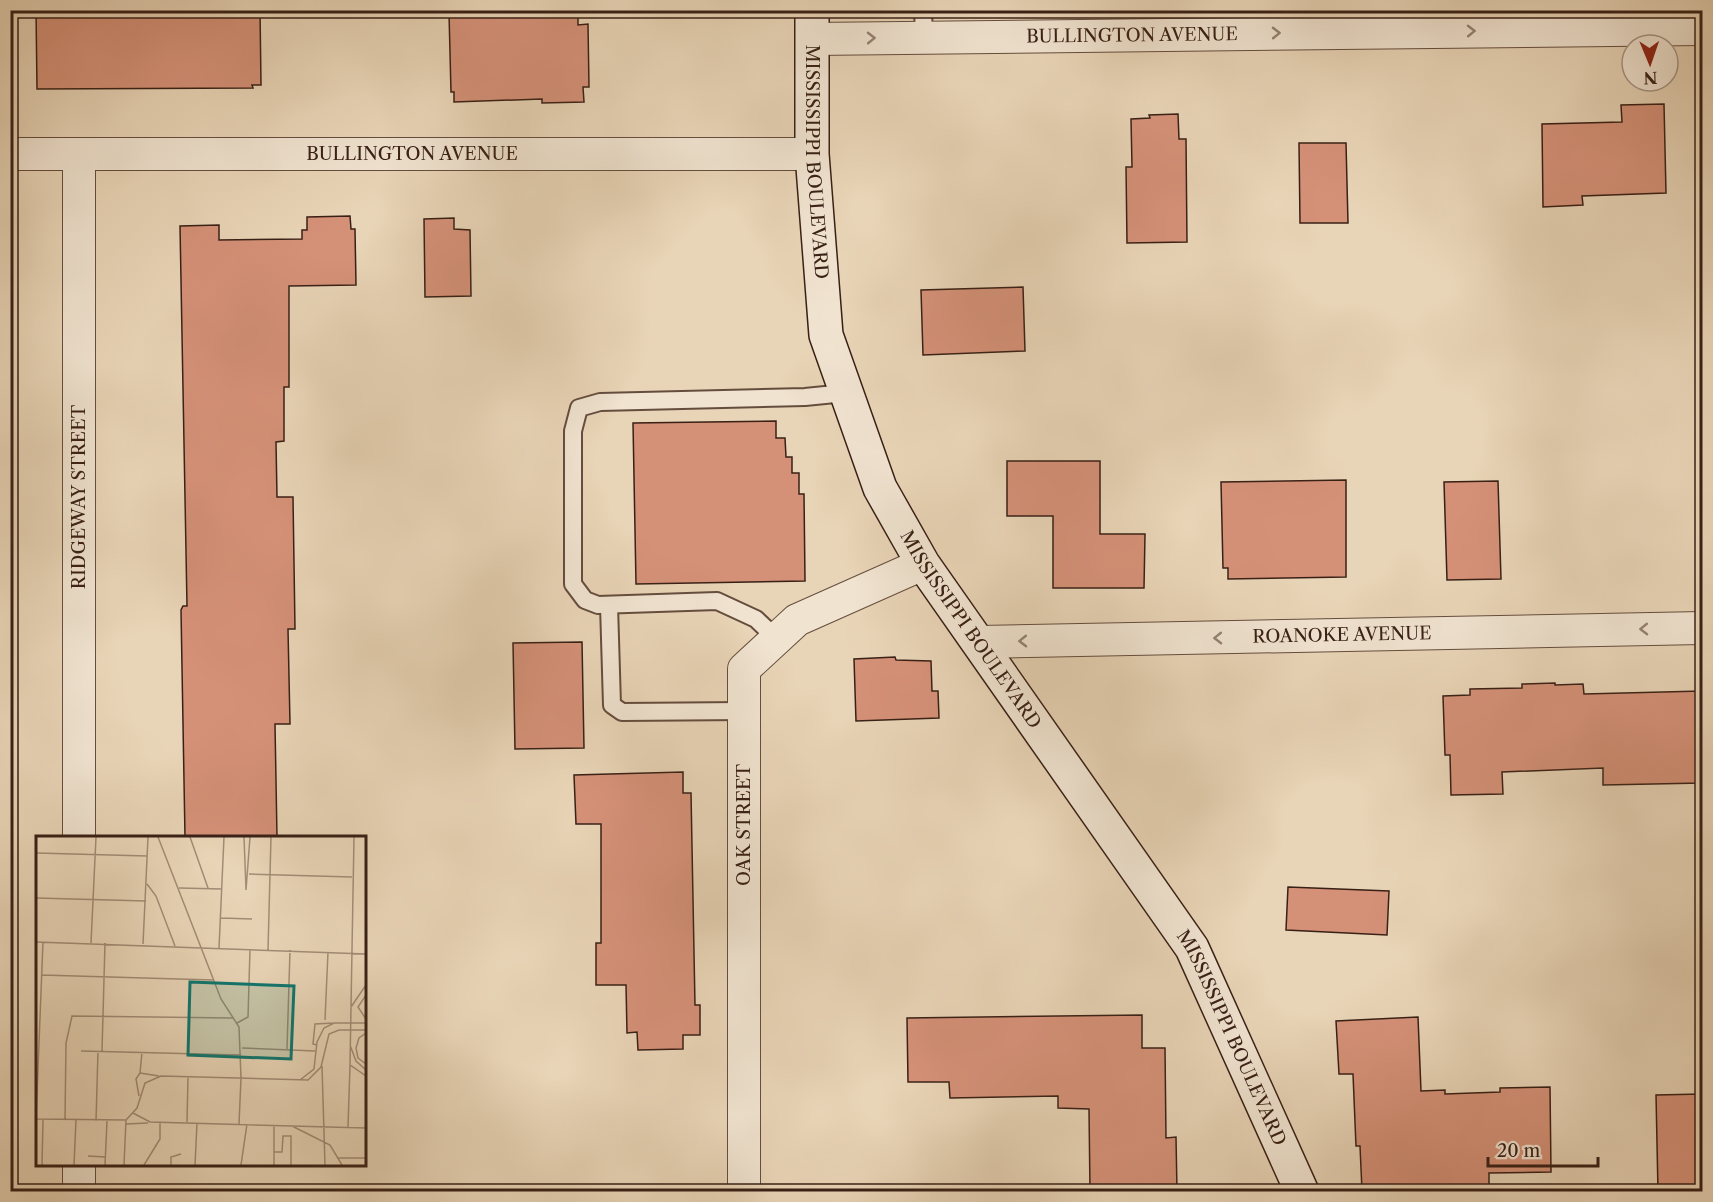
<svg xmlns="http://www.w3.org/2000/svg" width="1713" height="1202" viewBox="0 0 1713 1202" font-family="'Libre Caslon Text',serif">
	<style>
		.building { fill: #d59178; stroke: #392016; stroke-width: 1.5 }
		.lines { fill: none; stroke-linecap: round; stroke-linejoin: round }
		.service-casing { stroke: #654d3e; stroke-width: 20 }
		.minor-casing { stroke: #654d3e; stroke-width: 34 }
		.secondary-casing { stroke: #392016; stroke-width: 36 }
		.service { stroke: #f0e3d0; stroke-width: 16 }
		.minor { stroke: #f0e3d0; stroke-width: 32 }
		.secondary { stroke: #f0e3d0; stroke-width: 33 }
		.oneway { stroke: #948273 }
		.labels { text-anchor: middle; stroke-width: 4.5; stroke-linejoin: round; paint-order: stroke }
		.street-label { font-size: 18px; fill: #392016; stroke: #f0e3d0 }
		.inset-road { fill: none; stroke: #a28c76; stroke-width: 1.5 }
		.view { fill: #0f766e; fill-opacity: 0.15; stroke: #0f766e; stroke-width: 3 }
		.inset-edge { fill: none; stroke: #392016; stroke-width: 3 }
	</style>
	<rect width="100%" height="100%" fill="#e8d4b6"/>
	<filter id="stains"><feTurbulence type="fractalNoise" baseFrequency=".00333" numOctaves="4"/><feColorMatrix values="0 0 0 0 .2 0 0 0 0 .09 0 0 0 0 .02 0 0 0 .5 -.17"/></filter>
	<radialGradient id="worn" r=".72"><stop offset=".6" stop-color="#630" stop-opacity="0"/><stop offset="1" stop-color="#630" stop-opacity=".3"/></radialGradient>
	<g class="building">
		<path d="M 36,10 L 260,10 L 261,85 L 252,85 L 253,88 L 37,89 Z"/>
		<path d="M 578,10 L 578,25 L 588,24 L 589,87 L 583,87 L 584,102 L 542,103 L 542,99 L 454,102 L 454,92 L 451,92 L 449,13 Z"/>
		<path d="M 1664,104 L 1666,193 L 1582,196 L 1583,205 L 1543,207 L 1542,124 L 1622,122 L 1621,105 Z"/>
		<path d="M 1178,114 L 1179,139 L 1186,139 L 1187,242 L 1127,243 L 1126,167 L 1132,167 L 1131,119 L 1150,118 L 1149,115 Z"/>
		<path d="M 1299,143 L 1346,143 L 1348,223 L 1300,223 Z"/>
		<path d="M 350,216 L 351,229 L 355,229 L 356,285 L 289,286 L 289,387 L 284,387 L 284,441 L 276,442 L 277,497 L 293,497 L 295,629 L 288,629 L 290,724 L 275,724 L 277,837 L 185,837 L 181,610 L 183,606 L 187,606 L 180,226 L 219,225 L 219,240 L 302,239 L 302,230 L 307,230 L 307,217 Z"/>
		<path d="M 454,218 L 454,229 L 470,230 L 471,296 L 425,297 L 424,219 Z"/>
		<path d="M 1023,287 L 1025,351 L 923,355 L 921,290 Z"/>
		<path d="M 776,421 L 776,438 L 785,438 L 786,457 L 792,457 L 792,473 L 799,473 L 799,494 L 804,494 L 805,581 L 636,584 L 633,423 Z"/>
		<path d="M 1007,461 L 1100,461 L 1100,534 L 1145,534 L 1144,588 L 1053,588 L 1053,516 L 1007,516 Z"/>
		<path d="M 1346,480 L 1346,577 L 1228,579 L 1228,568 L 1223,568 L 1221,482 Z"/>
		<path d="M 1498,481 L 1501,579 L 1447,580 L 1444,482 Z"/>
		<path d="M 582,642 L 584,748 L 515,749 L 513,643 Z"/>
		<path d="M 895,657 L 896,660 L 931,661 L 932,691 L 938,691 L 939,718 L 856,721 L 854,659 Z"/>
		<path d="M 1555,683 L 1555,685 L 1583,684 L 1584,694 L 1702,691 L 1702,783 L 1603,785 L 1603,768 L 1502,772 L 1503,794 L 1451,795 L 1450,755 L 1445,755 L 1443,696 L 1470,695 L 1470,689 L 1522,688 L 1522,684 Z"/>
		<path d="M 683,772 L 683,793 L 691,793 L 695,1005 L 700,1005 L 700,1035 L 683,1035 L 683,1049 L 638,1050 L 637,1032 L 627,1033 L 626,985 L 596,985 L 596,943 L 601,943 L 601,824 L 576,824 L 574,775 Z"/>
		<path d="M 1288,887 L 1389,891 L 1387,935 L 1286,930 Z"/>
		<path d="M 1142,1015 L 1142,1048 L 1165,1048 L 1166,1138 L 1176,1137 L 1177,1191 L 1090,1191 L 1089,1109 L 1058,1108 L 1058,1096 L 950,1098 L 949,1082 L 908,1082 L 907,1018 Z"/>
		<path d="M 1418,1017 L 1421,1091 L 1445,1090 L 1445,1094 L 1500,1092 L 1500,1088 L 1550,1087 L 1551,1172 L 1489,1173 L 1489,1191 L 1362,1191 L 1360,1146 L 1356,1146 L 1353,1074 L 1339,1074 L 1336,1021 Z"/>
		<path d="M 1702,1094 L 1702,1191 L 1658,1191 L 1656,1095 Z"/>
	</g>
	<g class="lines">
		<g class="service-casing">
			<g id="service">
				<path d="M 923,10 L 924,37"/>
				<path d="M 1319,10 L 1320,33"/>
				<path d="M 609,605 L 612,705 L 622,712 L 744,711"/>
				<path d="M 776,638 L 756,619 L 717,601 L 598,605 L 585,600 L 573,584 L 573,431 L 579,408 L 600,402 L 805,397 L 845,393"/>
			</g>
		</g>
		<g class="minor-casing">
			<g id="minor">
				<path id="s1" d="M 812,39 L 1702,29"/>
				<path id="s2" d="M 10,154 L 812,154"/>
				<path id="s3" d="M 980,642 L 1702,628"/>
				<path d="M 79,838 L 79,156"/>
				<path d="M 79,1192 L 79,1164"/>
				<path d="M 744,1192 L 744,669 L 797,620 L 923,564"/>
			</g>
		</g>
		<g class="secondary-casing">
			<g id="secondary">
				<path id="s4" d="M 812,10 L 812,154 L 826,335 L 880,488 L 923,564 L 1192,948 L 1302,1192"/>
			</g>
		</g>
		<use href="#service" class="service"/>
		<use href="#minor" class="minor"/>
		<use href="#secondary" class="secondary"/>
	</g>
	<defs><path id="oneway-chevron" d="M-2-3.5L2.5 0L-2 3.5" fill="none" stroke-width="1.6" stroke-linecap="round" stroke-linejoin="round" transform="scale(1.5)"/></defs>
	<g class="oneway">
		<use href="#oneway-chevron" transform="translate(1471 31) rotate(-1)"/>
		<use href="#oneway-chevron" transform="translate(1276 33) rotate(-1)"/>
		<use href="#oneway-chevron" transform="translate(871 38) rotate(-1)"/>
		<use href="#oneway-chevron" transform="translate(1644 629) rotate(179)"/>
		<use href="#oneway-chevron" transform="translate(1218 638) rotate(179)"/>
		<use href="#oneway-chevron" transform="translate(1023 641) rotate(179)"/>
	</g>
	<g class="labels">
		<g class="street-label">
			<text dy="6" stroke="none"><textPath href="#s1" startOffset="320">BULLINGTON AVENUE</textPath></text>
			<text dy="6" stroke="none"><textPath href="#s2" startOffset="402">BULLINGTON AVENUE</textPath></text>
			<text dy="6" stroke="none"><textPath href="#s4" startOffset="152">MISSISSIPPI BOULEVARD</textPath></text>
			<text transform="translate(79 497) rotate(-90)" y="6">RIDGEWAY STREET</text>
			<text dy="6" stroke="none"><textPath href="#s4" startOffset="656">MISSISSIPPI BOULEVARD</textPath></text>
			<text dy="6" stroke="none"><textPath href="#s3" startOffset="362">ROANOKE AVENUE</textPath></text>
			<text transform="translate(744 825) rotate(-90)" y="6">OAK STREET</text>
			<text dy="6" stroke="none"><textPath href="#s4" startOffset="1142">MISSISSIPPI BOULEVARD</textPath></text>
		</g>
	</g>
	<g transform="translate(36 836)">
		<rect width="330" height="330" fill="#e8d4b6"/>
		<path class="inset-road" d="M 122,1 L 185,163 L 203,191 L 205,242M 154,1 L 172,52M 208,1 L 210,54 L 214,1M 0,17 L 111,20M 213,38 L 316,41M 111,48 L 120,60 L 139,110M 143,52 L 186,53M 0,62 L 110,65M 185,82 L 216,83M 0,106 L 330,118M 55,107 L 60,1M 107,108 L 112,1M 183,112 L 188,1M 232,114 L 235,1M 5,139 L 177,144M 330,159 L 322,171 L 330,183M 315,170 L 318,1M 315,171 L 330,149M 289,184 L 292,116M 201,187 L 212,181 L 214,113M 330,197 L 323,202 L 320,212 L 322,222 L 330,228M 281,209 L 277,208 L 279,188 L 298,187M 314,209 L 320,225 L 330,234M 206,212 L 279,215M 251,213 L 254,114M 45,215 L 205,219M 66,215 L 69,107M 314,229 L 315,171M 286,230 L 289,329M 104,237 L 123,240M 264,244 L 278,233 L 281,206 L 288,192 L 298,187 L 330,187M 103,260 L 100,243 L 104,237 L 106,216M 97,277 L 114,286 L 330,292M 0,283 L 7,106M 0,283 L 90,284 L 101,272 L 109,247 L 125,240 L 272,244 L 285,231 L 293,198 L 303,194 L 330,194M 29,284 L 30,207 L 36,180 L 197,182M 60,285 L 62,215M 151,286 L 152,240M 90,288 L 112,287M 203,288 L 205,242M 238,290 L 238,329M 256,290 L 294,309 L 306,329M 312,291 L 314,229 L 330,240M 238,316 L 246,316 L 247,300 L 255,300 L 255,329M 52,320 L 70,321M 302,322 L 330,322M 6,329 L 7,283M 38,329 L 40,284M 69,329 L 71,285M 88,329 L 90,284M 108,329 L 124,303 L 124,286M 135,329 L 135,321 L 145,318M 159,329 L 161,287M 205,329 L 211,288"/>
		<path class="view" d="M 154,146 L 258,150 L 255,223 L 152,219 Z"/>
		<rect width="330" height="330" class="inset-edge"/>
	</g>
	<rect width="1713" height="1202" fill="none" stroke="#e8d4b6" stroke-width="36"/>
	<rect x="12" y="12" width="1689" height="1178" fill="none" stroke="#392016" stroke-width="3"/>
	<rect x="18" y="18" width="1677" height="1166" fill="none" stroke="#392016" stroke-width="1.5"/>
	<g transform="translate(1650 63) rotate(178)"><circle r="28" fill="#f0e3d0" stroke="#a79586" stroke-width="1.5"/>
	<path d="M0-4.5L10 22L0 15L-10 22Z" fill="#8f2418"/>
	<text y="-9" font-size="16" font-weight="bold" text-anchor="middle" fill="#392016">N</text>
	</g>
	<path d="M1488 1157v9h110v-9" fill="none" stroke="#392016" stroke-width="3"/>
	<text x="1497" y="1157" font-size="18" fill="#392016" stroke="#f0e3d0" stroke-width="4.5" paint-order="stroke">20 m</text>
	<rect width="100%" height="100%" filter="url(#stains)"/>
	<rect width="100%" height="100%" fill="url(#worn)"/>
</svg>
